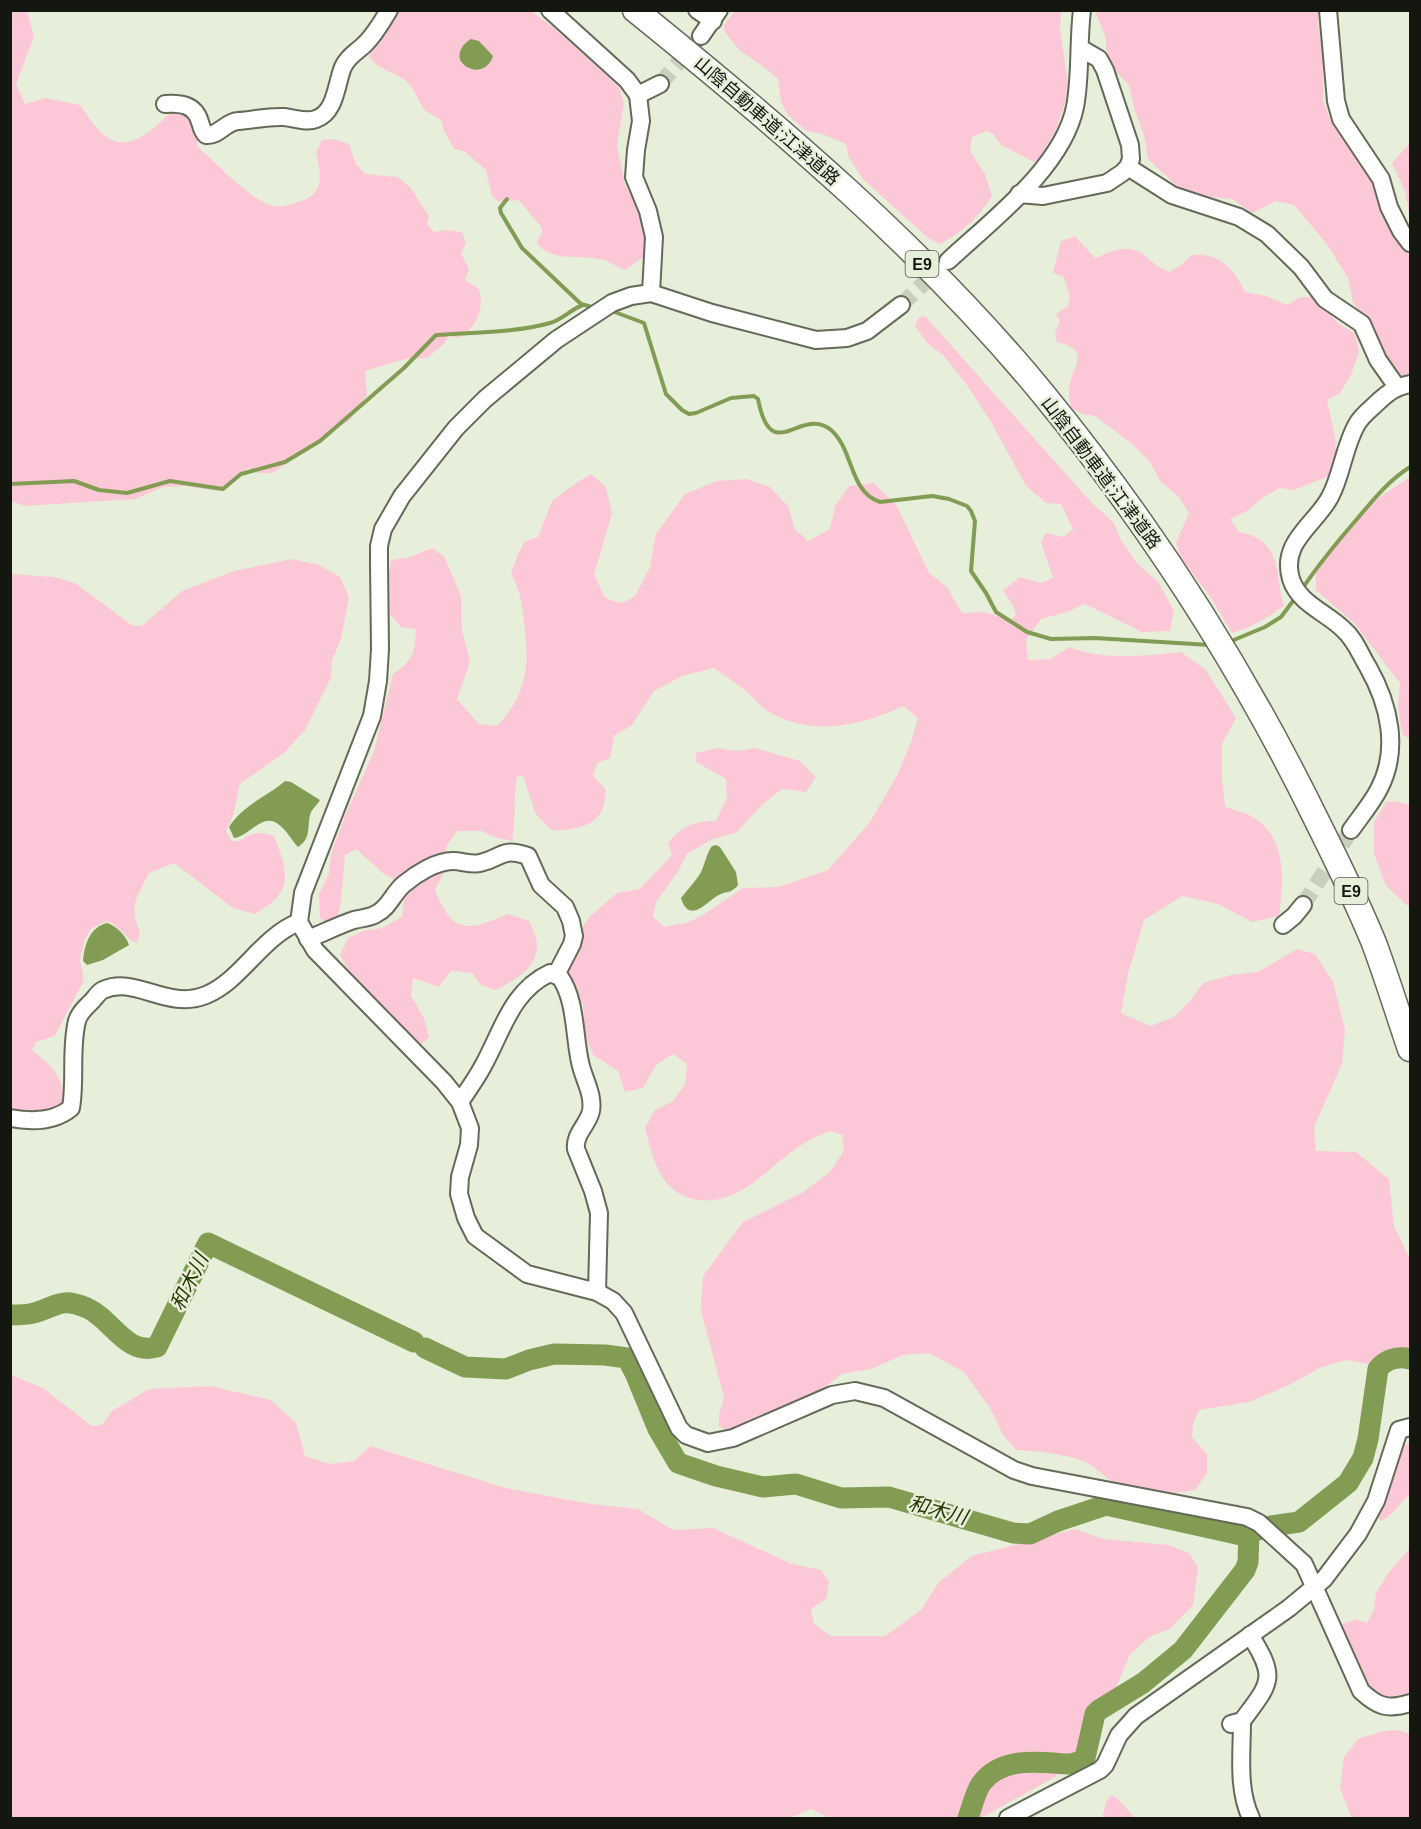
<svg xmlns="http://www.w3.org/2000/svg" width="1421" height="1829" viewBox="0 0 1421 1829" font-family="Arial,'Noto Sans JP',sans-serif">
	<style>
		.green { fill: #fcc8d7 }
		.water { fill: #829c54 }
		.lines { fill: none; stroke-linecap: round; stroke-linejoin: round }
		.stream { stroke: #829c54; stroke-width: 4 }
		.river { stroke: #829c54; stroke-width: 21 }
		.minor-tunnel { stroke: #c7cfbd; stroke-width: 16; stroke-dasharray: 16 8; stroke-linecap: butt }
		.minor-casing { stroke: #636a58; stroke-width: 20 }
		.highway-casing { stroke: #636a58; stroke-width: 27 }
		.minor { stroke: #fff; stroke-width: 16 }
		.highway { stroke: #fff; stroke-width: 24 }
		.labels { text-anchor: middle; stroke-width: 5; stroke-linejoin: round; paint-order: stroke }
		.shield { fill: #e7efdb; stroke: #53584d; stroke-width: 1.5 }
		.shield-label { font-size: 16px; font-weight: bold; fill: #141710 }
		.street-label { font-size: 18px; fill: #141710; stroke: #e7efdb }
		.water-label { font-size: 20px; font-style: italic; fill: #273700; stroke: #e7efdb }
	</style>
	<rect width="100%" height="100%" fill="#e7efdb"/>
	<g class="green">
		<path d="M 10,11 L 27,11 L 34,37 L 16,84 L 25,104 L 46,98 L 80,105 C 88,115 96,131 108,138 C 132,153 157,126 172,110 L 192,114 L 198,135 L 197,146 C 214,161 253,202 273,206 C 283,208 295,203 304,200 C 326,192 320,170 316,153 L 322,140 L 334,139 L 349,144 L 356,164 L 365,174 L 398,177 L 410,187 L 429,216 L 427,224 L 434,232 L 447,230 L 462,232 L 466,243 L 461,253 L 469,269 L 465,280 L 479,289 C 485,308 476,329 459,338 L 449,335 L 445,343 L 427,358 L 406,359 L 365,371 L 367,395 L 351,419 L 273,473 L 259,473 L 248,468 L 218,491 L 186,486 L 163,487 L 136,499 L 24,506 L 11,501 Z"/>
		<path d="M 394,11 L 531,11 L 553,27 L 603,72 L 619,88 L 624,103 L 617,145 L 625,185 L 645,222 L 648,234 L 646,255 L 625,270 C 616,267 608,260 599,259 C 579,254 551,263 537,243 C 539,238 543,233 542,228 C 541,226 522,205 519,200 L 499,202 L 492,196 L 486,170 L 464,151 L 454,149 L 444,131 L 441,120 L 424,110 L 413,89 L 404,79 L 378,66 L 369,57 L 373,44 Z"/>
		<path d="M 735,11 L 1061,11 L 1060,30 L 1069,90 L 1056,130 L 1040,158 L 1034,162 L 1001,145 L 993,134 L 987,131 L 972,137 L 970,151 L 985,174 L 992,196 C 977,219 964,231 940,244 L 928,238 L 863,179 L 849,158 L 846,144 L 822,134 L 806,131 L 788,115 L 781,102 L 778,79 L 764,67 L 739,50 L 724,31 L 724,25 Z"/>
		<path d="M 1095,11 L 1319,11 L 1318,25 L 1323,55 L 1323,100 L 1332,124 L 1375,182 L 1378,204 L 1403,247 L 1410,253 L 1410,375 L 1398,375 L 1391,367 L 1373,324 L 1362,315 L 1353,302 L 1348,278 L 1326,243 L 1294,205 L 1276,201 L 1252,213 L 1232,199 L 1203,196 L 1181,190 L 1148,159 L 1144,135 L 1135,111 L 1129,85 L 1114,70 L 1106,49 L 1106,38 Z"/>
		<path d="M 1410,143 L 1410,220 L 1405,191 L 1392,163 Z"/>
		<path d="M 1075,236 L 1095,258 C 1104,255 1114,249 1123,249 C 1145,247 1151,267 1170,272 L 1181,265 L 1192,255 C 1219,252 1235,269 1245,292 L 1266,296 L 1287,305 L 1301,297 L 1313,297 L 1339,324 L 1355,333 L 1359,352 L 1351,375 L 1340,393 L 1327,400 L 1335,437 L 1337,458 L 1327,477 L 1294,490 L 1280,488 L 1264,497 L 1247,511 L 1230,519 L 1239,532 C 1283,540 1274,571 1284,606 C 1267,618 1252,627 1232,633 L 1211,598 L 1181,558 L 1176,543 L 1189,513 L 1178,496 L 1161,482 L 1149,461 L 1131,443 L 1095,416 L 1082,414 L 1071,408 C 1070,402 1068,394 1069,388 C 1072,365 1093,351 1057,342 L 1055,333 L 1060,321 L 1056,314 L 1068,306 L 1070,296 L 1063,276 L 1053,273 L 1061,241 Z"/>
		<path d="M 925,316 L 1091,502 L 1114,523 L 1121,540 L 1137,563 L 1159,583 L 1174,611 L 1170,631 L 1142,632 L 1085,604 L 1067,612 L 1041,619 L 1026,640 L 1028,660 L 1051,659 L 1069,647 C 1108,661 1141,656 1181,652 L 1206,670 L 1236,718 L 1222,744 L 1222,777 L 1225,807 C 1235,810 1248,813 1256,819 C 1288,841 1283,882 1279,916 L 1252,922 L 1218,904 L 1182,896 L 1144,920 L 1128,974 L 1121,1013 L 1150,1026 L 1174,1017 L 1191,1000 L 1203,983 L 1231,975 L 1258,972 L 1297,949 L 1315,954 L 1333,982 L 1345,1029 L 1342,1064 L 1314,1127 L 1316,1151 L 1356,1152 L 1389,1179 L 1394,1226 L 1408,1255 L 1410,1257 L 1410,1352 L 1401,1350 L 1368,1364 L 1347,1360 L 1322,1367 L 1289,1385 L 1249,1402 L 1199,1410 L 1193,1424 L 1192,1437 L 1207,1454 L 1207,1473 L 1195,1490 C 1173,1494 1133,1497 1114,1483 C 1103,1476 1093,1464 1080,1460 C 1059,1453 1037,1451 1016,1450 L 1003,1435 L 990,1408 L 964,1372 L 929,1353 L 903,1355 L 871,1369 L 842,1374 L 817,1393 L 765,1414 L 731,1432 L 719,1426 L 719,1415 L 724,1397 L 701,1311 L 703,1276 L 743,1222 L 803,1192 L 830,1172 L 844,1151 L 842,1135 C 839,1134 833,1131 829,1132 C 825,1132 820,1136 816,1137 C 774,1155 746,1210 693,1199 C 659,1191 652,1156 645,1127 L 655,1110 L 673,1101 L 685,1084 L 687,1064 L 673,1054 L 656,1065 L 643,1088 L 625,1092 L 618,1071 L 593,1055 L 585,1035 L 583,1004 L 576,997 L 568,966 L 577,936 L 590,916 L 617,893 L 640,889 L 672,855 L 668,844 C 680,826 695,821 716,821 L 727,798 L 726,779 L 696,762 L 696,753 L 718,748 L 737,751 L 755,748 L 800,761 L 816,777 L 806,792 L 782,789 L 763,804 L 736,833 L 713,839 L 687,854 L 677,873 L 656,902 L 653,917 L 665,927 L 689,922 L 703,915 L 743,888 L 778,887 L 828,870 L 870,822 L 898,774 L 911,742 L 918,718 L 903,706 C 862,726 811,737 769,712 C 761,708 755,699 748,693 C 738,684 725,676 714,668 L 682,676 L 654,691 L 632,725 L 614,736 L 610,758 L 597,763 L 593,776 L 606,789 C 605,795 605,802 603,808 C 596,828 568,831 551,830 L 535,813 L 523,775 L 517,777 C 513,799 516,820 512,841 L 497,838 L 481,831 L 457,831 L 446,847 L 444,872 L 435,890 C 453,935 468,931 508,914 L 529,921 C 532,927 537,937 537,943 C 538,969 515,980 495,990 L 481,985 L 472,973 L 451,971 L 439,987 L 413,978 L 411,996 L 424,1018 L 429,1037 L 420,1046 L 350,973 L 340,955 L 348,938 L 363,931 L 382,928 L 402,917 L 405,892 L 396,880 L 385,875 L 356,849 L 345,855 L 341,900 L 337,921 L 327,925 L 320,917 L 319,895 L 329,873 L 331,854 L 345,816 L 374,751 L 393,674 C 413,661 415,652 416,629 L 401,627 L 390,614 L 388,582 L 391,560 L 411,557 L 432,548 L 444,556 L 461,596 L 462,630 L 470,662 L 457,699 L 479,724 L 497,726 C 527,694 530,665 524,623 C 522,603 521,592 511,574 L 518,554 L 525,541 L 538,537 L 552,501 L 573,485 L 591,474 L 606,487 L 612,514 L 594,574 L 605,598 L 622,603 L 635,596 L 650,567 L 656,534 L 685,494 L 717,481 L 747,479 L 770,487 L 788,506 L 795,529 L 808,541 L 830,529 L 835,506 L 849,486 L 874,483 L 897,506 L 929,573 L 947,587 L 962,613 L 984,612 L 1011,620 L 1016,615 L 1013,606 L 1003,590 L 1020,577 L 1041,583 L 1053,578 L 1041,542 L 1046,533 L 1063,537 L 1073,529 L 1061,504 L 1046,503 L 1026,486 L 991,422 L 967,385 L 944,356 L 927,343 L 915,326 L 919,317 Z"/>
		<path d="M 1410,477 L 1410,739 L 1402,734 L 1398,707 L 1400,683 L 1354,623 L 1316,590 L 1316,572 L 1322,560 L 1377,499 Z"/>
		<path d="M 292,559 L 319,565 L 340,577 L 349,597 L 341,639 L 332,660 L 331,677 L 305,730 L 284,753 L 240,784 L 233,816 L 226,831 L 232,841 L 240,841 C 251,832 261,831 274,836 C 289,874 294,892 255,914 L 233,908 L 174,863 L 149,873 C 137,897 128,906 140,932 L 137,943 C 125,939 120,925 107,921 L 92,928 L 85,939 L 80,960 L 84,980 L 55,1036 L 36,1042 L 32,1050 C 53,1067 61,1074 66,1102 L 50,1111 L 11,1109 L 10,574 L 54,577 L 75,583 L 133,626 L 143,625 L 182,591 L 234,571 Z"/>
		<path d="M 1396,801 L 1410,805 L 1410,908 L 1386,886 L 1374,854 L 1374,822 L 1386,802 Z"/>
		<path d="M 11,1375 L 43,1388 L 92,1426 L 102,1425 L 112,1411 L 149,1389 L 210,1386 L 271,1400 L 296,1423 L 305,1456 L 330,1464 L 354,1461 L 370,1446 L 506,1488 L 591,1504 L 638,1509 L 673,1530 L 713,1528 L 792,1564 L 821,1570 L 829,1581 L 826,1599 L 811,1609 L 814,1624 L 831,1636 L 885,1636 L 921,1610 L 939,1582 L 972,1556 L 1075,1529 L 1103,1539 L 1168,1545 L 1189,1553 L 1198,1568 L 1193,1605 L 1170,1629 L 1151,1636 L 1130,1654 L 1115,1691 L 1080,1752 L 1055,1777 L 981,1818 L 829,1818 L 811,1809 L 790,1818 L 11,1818 Z"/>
		<path d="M 1410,1442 L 1410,1495 C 1399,1503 1394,1515 1381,1521 L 1377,1516 C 1390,1496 1389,1452 1410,1442 Z"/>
		<path d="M 1410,1548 L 1410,1695 L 1392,1703 L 1376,1695 L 1363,1681 L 1341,1625 L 1356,1619 L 1367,1623 L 1374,1610 L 1376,1593 L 1387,1575 Z"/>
		<path d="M 1400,1730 L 1410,1734 L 1410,1818 L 1351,1818 L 1340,1787 L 1344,1757 L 1358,1739 L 1383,1731 Z"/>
		<path d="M 1112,1795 L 1117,1798 L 1135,1818 L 1102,1818 L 1107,1800 Z"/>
	</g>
	<g class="water">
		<path d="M 471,39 L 479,41 L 493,56 C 488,73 469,74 460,60 C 458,50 463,44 471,39 Z"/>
		<path d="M 285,781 L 291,782 L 320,800 C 318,804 313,808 311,812 C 306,825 313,837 298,847 C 291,840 287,830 278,824 C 262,812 249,837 234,838 L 229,827 C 244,804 265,798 285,781 Z"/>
		<path d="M 716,845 L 720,847 L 736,872 L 738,885 C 732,893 728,891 721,894 C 709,898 690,927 681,898 C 687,890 694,883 700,874 C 705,865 706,854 712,846 Z"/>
		<path d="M 107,923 C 117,926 126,936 129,945 L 103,960 L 87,965 L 83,961 C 84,945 90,927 107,923 Z"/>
	</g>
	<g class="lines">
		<g class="stream">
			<path d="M 507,199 L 500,208 L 501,213 L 522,248 L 581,304 L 592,307"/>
			<path d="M 612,311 L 644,323 L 666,394 L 682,410 L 689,414 L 696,413 L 731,398 L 754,396 L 758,399 C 771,468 801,405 831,430 C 854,450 849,492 880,502 L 932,496 L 949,499 L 967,506 L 971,511 L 975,521 L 971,571 L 986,593 L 996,612 L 1027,632 L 1051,639 L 1095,638 L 1210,645"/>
			<path d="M 10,484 L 74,481 L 99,490 L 127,493 L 170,481 L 223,489 L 241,474 L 285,462 L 320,441 L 404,368 L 436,335 C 473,332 515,333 550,323 C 562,320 571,309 583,305"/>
			<path d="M 1302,589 C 1319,564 1337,542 1357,519 C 1373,500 1389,480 1410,467"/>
			<path d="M 1229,642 L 1265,627 L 1281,617 L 1296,597"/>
		</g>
		<g class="river">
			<path d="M 10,1315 C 18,1315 27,1315 34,1313 C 58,1306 60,1297 87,1308 C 112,1319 126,1356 157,1347 L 208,1243 L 414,1342"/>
			<path d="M 425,1348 L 465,1367 L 506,1369 L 529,1360 L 554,1354 L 605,1355 L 627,1358 L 635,1373 L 658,1429 L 678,1463 L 716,1476 L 763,1487 L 796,1484 L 841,1498 L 889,1497 L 1013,1533 L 1030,1534 L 1058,1521 L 1106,1505 L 1241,1535 L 1271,1526 L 1299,1522 L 1348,1483 L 1363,1458 L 1368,1439 L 1378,1369 C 1386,1359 1398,1356 1410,1359"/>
			<path d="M 968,1818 C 972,1807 975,1793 981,1784 C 998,1760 1029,1761 1054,1763 C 1066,1764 1075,1766 1085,1758 L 1095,1714 L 1099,1710 L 1143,1683 L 1183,1650 L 1245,1570 L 1248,1562 L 1249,1533"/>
		</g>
		<g class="minor-tunnel">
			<path d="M 660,84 L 701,36"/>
			<path d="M 901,305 L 940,268"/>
			<path d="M 1303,905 L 1351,830"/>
		</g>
		<g class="minor-casing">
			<g id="minor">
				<path d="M 550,10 L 627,80 L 638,95"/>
				<path d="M 697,10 L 713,21"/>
				<path d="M 1328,10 L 1336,101 L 1341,119 L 1381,179 L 1389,207 L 1401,231 L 1410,243"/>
				<path d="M 701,36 L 719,10"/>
				<path d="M 165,104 C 180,103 195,104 200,122 C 202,128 202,131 206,135 C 219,136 225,122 238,121 C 253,120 269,116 284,117 C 295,118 306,123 316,119 C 336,112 336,84 343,67 C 348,56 357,52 365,44 C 375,34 382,22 389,10"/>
				<path d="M 1128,167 L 1172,195 L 1239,217 L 1267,234 L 1301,267 L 1325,299 L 1362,324 L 1378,360 L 1397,387"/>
				<path d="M 1019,194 L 1043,196 L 1107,183 L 1122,173 L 1128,167 L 1131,159 L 1130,145 L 1105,70 L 1099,59 L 1080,48"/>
				<path d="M 948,261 C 991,221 1063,167 1075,107 C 1081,76 1078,42 1082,10"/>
				<path d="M 651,293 L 654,237 L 648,211 L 634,177 L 636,150 L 641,121 L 638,95 L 660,84"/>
				<path d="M 901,305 L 867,331 L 847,338 L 816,340 L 712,313 L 651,293 L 631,296 L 612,303 L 556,340 L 485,399 L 456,428 L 402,496 L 383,529 L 379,546 L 379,563 L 380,649 L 378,681 L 372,716 L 303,893 L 299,922 L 315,950 L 444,1082 L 460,1102 L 470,1128 L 469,1145 L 460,1177 L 459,1194 L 466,1218 L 475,1236 L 527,1274 L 597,1292 L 613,1301 L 624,1313 L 679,1428 L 686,1435 L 708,1443 L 733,1438 L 832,1395 L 855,1391 L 884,1398 L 1014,1470 L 1032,1476 L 1247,1517 L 1259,1523 L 1304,1564 L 1361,1691 C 1378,1707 1388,1710 1410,1703"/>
				<path d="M 1351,830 C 1360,817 1372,803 1379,789 C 1400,749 1389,704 1368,667 C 1360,654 1355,639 1343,629 C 1326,612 1299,604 1291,579 C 1280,542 1315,525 1330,497 C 1342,475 1344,446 1357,424 C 1362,415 1372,408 1379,401 C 1390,391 1396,387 1410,384"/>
				<path d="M 1283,925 L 1294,916 L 1303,905"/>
				<path d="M 308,939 C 323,933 339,925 354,920 C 362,918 369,918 376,914 C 389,908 393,893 404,884 C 416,874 436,861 453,861 C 462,861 471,865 480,863 C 503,858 500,847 528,856 L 541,885 L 565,907 L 571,921 L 574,936 L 572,944 L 556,975"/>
				<path d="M 460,1102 C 468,1090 476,1079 483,1066 C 502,1032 511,991 550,973 L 560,977 C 576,1000 574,1035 580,1062 C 583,1078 594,1094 591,1111 C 588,1125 574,1134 576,1149 L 593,1191 L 599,1213 L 597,1292"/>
				<path d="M 10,1118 C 31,1122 54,1122 71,1108 C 76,1079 70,1049 77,1021 C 79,1013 85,1008 90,1003 C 95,999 98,992 103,990 C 135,975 167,1011 206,995 C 242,980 261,937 299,922"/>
				<path d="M 1242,1721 C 1242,1753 1237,1789 1251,1818"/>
				<path d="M 1231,1724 L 1242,1721 C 1270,1683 1278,1679 1250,1635"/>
				<path d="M 1008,1818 L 1100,1770 L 1105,1765 L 1119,1735 L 1136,1716 L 1289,1608 L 1324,1579 L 1358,1534 L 1376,1501 L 1399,1430 L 1410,1427"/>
			</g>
		</g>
		<g class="highway-casing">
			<path id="highway" d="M 635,10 C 781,128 925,250 1044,395 C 1151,526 1244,671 1318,823 C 1338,863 1357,902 1374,943 C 1387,978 1398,1014 1410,1049"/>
		</g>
		<use href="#minor" class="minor"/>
		<use href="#highway" class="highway"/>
	</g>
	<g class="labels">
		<g class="shield">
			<rect x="905.5" y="251" width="33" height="26" rx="4.5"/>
			<rect x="1334.5" y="878" width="33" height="26" rx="4.5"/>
		</g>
		<g class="shield-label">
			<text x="922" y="270">E9</text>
			<text x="1351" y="897">E9</text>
		</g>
		<g class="street-label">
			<text transform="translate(767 121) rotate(41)" y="6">山陰自動車道;江津道路</text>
			<text transform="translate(1101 473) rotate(53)" y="6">山陰自動車道;江津道路</text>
		</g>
		<g class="water-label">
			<text transform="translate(189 1282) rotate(-64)" y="7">和木川</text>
			<text transform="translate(938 1510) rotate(15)" y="7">和木川</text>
		</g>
	</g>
	<rect width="1421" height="1829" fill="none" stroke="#141710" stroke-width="24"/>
</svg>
